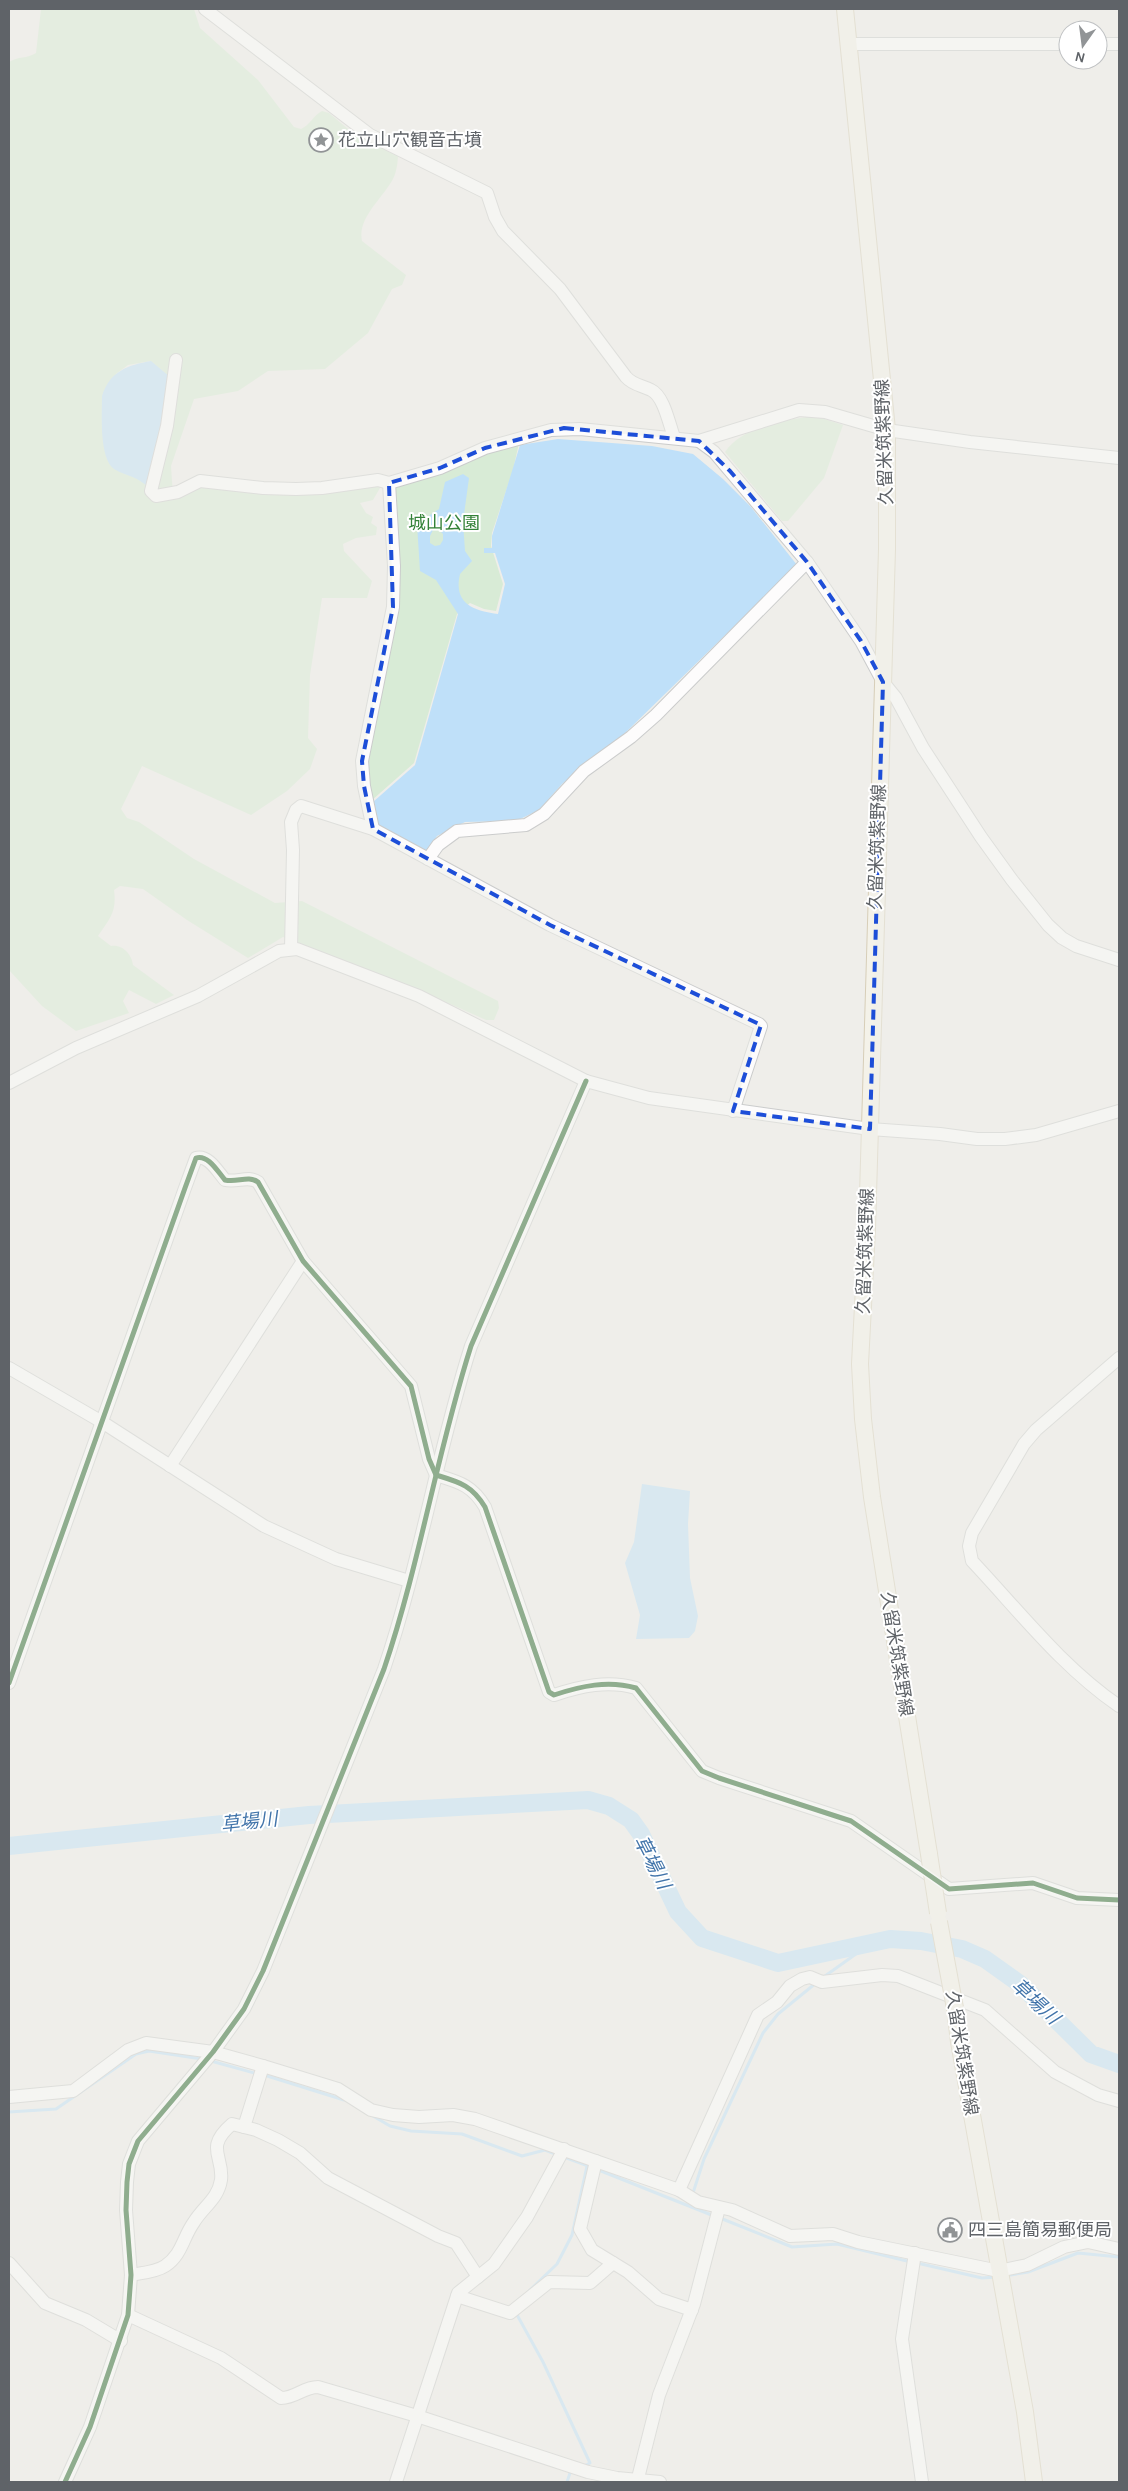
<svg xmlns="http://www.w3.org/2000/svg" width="1128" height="2491" viewBox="0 0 1128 2491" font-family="Karla,'Noto Sans JP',sans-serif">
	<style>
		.green { fill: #d8ebd6; fill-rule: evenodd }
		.water { fill: #bfe0f9; fill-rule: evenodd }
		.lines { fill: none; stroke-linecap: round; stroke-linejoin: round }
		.stream { stroke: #bfe0f9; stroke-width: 3 }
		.river { stroke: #bfe0f9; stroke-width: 18 }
		.minor-casing { stroke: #cbcccc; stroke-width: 14 }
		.major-casing { stroke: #d7ceb8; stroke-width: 18 }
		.minor { stroke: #fdfcfc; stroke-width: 12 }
		.major { stroke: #f4f2e9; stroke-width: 16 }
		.major-bridge-casing { stroke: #d7ceb8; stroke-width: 18; stroke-linecap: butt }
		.major-bridge { stroke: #f4f2e9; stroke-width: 16 }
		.cycleway-casing { stroke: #fff; stroke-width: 8 }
		.cycleway { stroke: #1b5e20; stroke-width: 5 }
		.marked { fill: none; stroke: #1d4ed8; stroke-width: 4; stroke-dasharray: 10 6; stroke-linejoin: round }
		.labels { text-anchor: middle; stroke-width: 4; stroke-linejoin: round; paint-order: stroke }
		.poi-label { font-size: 18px; fill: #5f6368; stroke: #fff; text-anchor: start }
		.street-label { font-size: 18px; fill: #5f6368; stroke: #fff }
		.park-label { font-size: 18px; fill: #348238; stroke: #fff }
		.water-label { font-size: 19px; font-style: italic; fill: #4174aa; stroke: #fff }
	</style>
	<rect width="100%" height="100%" fill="#efeeea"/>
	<g class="green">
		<path d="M 41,9 L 194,9 L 200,28 L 258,80 L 294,127 L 301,129 C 310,125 313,116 322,111 L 329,113 L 348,129 L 398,153 C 398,161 397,171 393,179 C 383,198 357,218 362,241 L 406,275 L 402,285 L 392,289 L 368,333 L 325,369 L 268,371 L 238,391 L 194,399 L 171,466 L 173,496 L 201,485 L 378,484 L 380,488 L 373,500 L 360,503 L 366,513 L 373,517 L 371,523 L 377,527 L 376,535 L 356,538 L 343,544 L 344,551 L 372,581 L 367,598 L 322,598 L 310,675 L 308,738 L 317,749 L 310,769 L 287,791 L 251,815 L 142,766 L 121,809 L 127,818 L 139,822 L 194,859 L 275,903 L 302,901 L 498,1001 L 499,1008 L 494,1020 L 486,1020 L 410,986 L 283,937 L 248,958 L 187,920 L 143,889 L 120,886 L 114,890 C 117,912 110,918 98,936 L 111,946 C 123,944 132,955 133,965 L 174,995 L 156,1004 L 129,990 L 123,1001 L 129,1013 L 76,1031 L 42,1006 L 9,970 L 9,62 C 18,56 27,59 36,53 ZM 151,361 L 148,488 L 144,482 L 116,374 L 128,365 Z"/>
		<path d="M 815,416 L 843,425 L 824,478 L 788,521 L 782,521 L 725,452 C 743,426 784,420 815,416 Z"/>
		<path d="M 519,443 L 513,470 L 492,533 L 491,546 L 503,584 L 496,611 L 484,609 L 470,603 L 457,614 L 414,763 L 371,801 L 364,767 L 387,653 L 393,487 L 480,454 Z"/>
	</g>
	<g class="water">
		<path d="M 151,361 L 170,377 L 154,469 L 148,488 C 140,477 126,476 114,469 C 99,458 102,414 102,396 C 110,371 128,365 151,361 Z"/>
		<path d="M 558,439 L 652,446 L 693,454 L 723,479 L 751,507 L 797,565 L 622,736 L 562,784 L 539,810 L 516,821 L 465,822 L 437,836 L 426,853 L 378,828 L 373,802 L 415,765 L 458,614 L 436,580 L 420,571 L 417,524 L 439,509 L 445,482 L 463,474 L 469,478 L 463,522 L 465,551 L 472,561 L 460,574 C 453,604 474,611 498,614 L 505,584 L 495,553 L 484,553 L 484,548 L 492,548 L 492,536 L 520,445 ZM 433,530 L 439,530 L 443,534 L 443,540 L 440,545 L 435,546 L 430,543 L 430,536 Z"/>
		<path d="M 642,1484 L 690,1491 L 688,1524 L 690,1578 L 698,1616 L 695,1631 L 689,1638 L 636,1639 L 640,1615 L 625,1563 L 634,1542 Z"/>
	</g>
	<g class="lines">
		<g class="stream">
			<path d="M 825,1976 L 870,1944"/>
			<path d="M 211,2061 L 258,2074"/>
			<path d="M 264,2075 L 344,2100"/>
			<path d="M 9,2112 L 56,2109 L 136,2054 L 149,2051 L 202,2059"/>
			<path d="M 373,2116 L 390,2126 L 411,2131 L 462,2134 L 522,2156 L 545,2150 L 558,2155"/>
			<path d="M 564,2157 L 591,2167"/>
			<path d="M 596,2169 L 714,2216"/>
			<path d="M 692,2196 L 704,2159 L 763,2033 L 778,2014 L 816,1983"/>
			<path d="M 720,2218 L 792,2247 L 837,2244 L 911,2262"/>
			<path d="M 917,2263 L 982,2278 L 996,2277"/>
			<path d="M 1005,2276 L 1028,2272 L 1078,2253 L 1119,2257"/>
			<path d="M 529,2291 L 557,2264 L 572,2235 L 587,2166"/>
			<path d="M 516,2313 L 543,2362 L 590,2463 L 584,2466"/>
			<path d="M 567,2482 L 570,2473 L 574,2471"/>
		</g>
		<path class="river" d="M 9,1846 L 309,1815 L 588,1800 L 609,1806 L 631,1820 L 641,1834 L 678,1912 L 702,1938 L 778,1963 L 890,1939 L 921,1941 L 962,1949 L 985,1959 L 1020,1984 L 1091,2054 L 1119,2064"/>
		<g class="minor-casing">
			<g id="minor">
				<path d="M 205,9 L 370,135 L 487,193 L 495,217 L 503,231 L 560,289 L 626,377 C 633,385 641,385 651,390 C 664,396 669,424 674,437"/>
				<path d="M 848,44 L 1068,44"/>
				<path d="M 1098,44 L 1119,44"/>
				<path d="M 176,360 L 167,426 L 151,491 L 156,496 L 178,492 L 200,481 L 263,488 L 296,489 L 322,488 L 378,480 L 389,483 L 440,468 L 485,448 L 551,430 L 580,429 L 699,441 L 799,410 L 825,412 L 887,430 L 970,442 L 1119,458"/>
				<path d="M 699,441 L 714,452 L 807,562 L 861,641 L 883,682 L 896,698 L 923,748 L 981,837 L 1012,880 L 1048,925 L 1062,938 L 1076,946 L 1119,960"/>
				<path d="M 373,829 L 364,786 L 362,761 L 393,607 L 394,566 L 389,483"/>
				<path d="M 428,859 L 438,845 L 457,831 L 526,825 L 544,814 L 584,771 L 631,737 L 656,715 L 807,562"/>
				<path d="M 291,949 L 293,850 L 291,822 L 296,810 L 301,806 L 373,829 L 550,925 L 759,1024 L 761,1026 L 733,1111"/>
				<path d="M 9,1083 L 76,1048 L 198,996 L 279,951 L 297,949 L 419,996 L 586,1081 L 649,1098 L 870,1129 L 940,1134 L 977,1139 L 1005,1139 L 1036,1135 L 1119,1111"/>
				<path d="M 1119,1358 L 1036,1430 L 1024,1444 L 972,1533 L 969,1546 L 972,1561 C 1019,1611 1062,1667 1119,1706"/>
				<path d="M 9,1368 L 102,1422 L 264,1526 L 336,1559 L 409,1581"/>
				<path d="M 170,1466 L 303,1261"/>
				<path d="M 9,1683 L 185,1188 L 196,1158 C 208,1154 218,1172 225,1180 C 237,1183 248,1175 258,1182 L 303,1261 L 411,1386 L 429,1459 L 436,1475 C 459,1482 472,1485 485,1507 L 549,1692 L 554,1695 C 581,1686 608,1680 636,1688 L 702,1771 L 719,1778 L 851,1821 L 949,1889 L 1033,1883 L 1077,1898 L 1119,1900"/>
				<path d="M 9,2097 L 73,2091 L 128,2050 L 146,2043 L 213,2052 L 263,2066 L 338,2089 L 371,2110 L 393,2115 L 419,2117 L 453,2115 L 475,2119 L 679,2190 L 698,2202 L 732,2210 L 790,2236 L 833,2234 L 858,2242 L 999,2271 L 1027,2265 L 1064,2247 L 1088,2242 L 1119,2249"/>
				<path d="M 244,2127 L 263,2066"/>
				<path d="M 596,2161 L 580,2229 L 592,2250 L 628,2272 L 659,2299 L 692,2310"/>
				<path d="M 679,2190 L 758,2015 L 777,2002 L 790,1986 L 802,1979 L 810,1977 L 822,1982 L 882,1975 L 898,1976 L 985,2010 L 1055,2072 L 1098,2095 L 1119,2101"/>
				<path d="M 915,2253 L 902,2339 L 922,2482"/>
				<path d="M 9,2263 L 45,2303 L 86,2320 L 121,2341"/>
				<path d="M 131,2275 C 141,2273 156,2272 165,2266 C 182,2255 183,2237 194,2222 C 203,2207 218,2199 221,2180 C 224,2156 204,2148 232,2124 L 256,2130 L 278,2140 L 300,2153 L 328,2178 L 438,2236 L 456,2243 L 478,2277"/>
				<path d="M 457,2296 L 510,2313 L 549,2282 L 590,2283 L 613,2263"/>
				<path d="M 128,2315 L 221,2358 L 281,2398 C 296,2398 303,2387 318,2387 L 417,2416 L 588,2472 L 617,2478 L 660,2482"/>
				<path d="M 65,2482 L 90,2427 L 128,2315 L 131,2275 L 126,2210 L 127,2182 L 129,2164 L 138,2141 L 213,2052 L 244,2009 L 263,1971 L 384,1669 C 420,1563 437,1452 471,1346 L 586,1081"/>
				<path d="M 396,2482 L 458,2293 L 494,2264 L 527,2217 L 564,2149"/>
				<path d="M 637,2482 L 659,2395 L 694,2304 L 719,2208"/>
			</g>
		</g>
		<g class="major-casing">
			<g id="major">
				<path d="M 845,9 L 887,430 L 887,549 L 867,1229 L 860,1364 L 863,1419 L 872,1497 L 929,1854"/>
				<path d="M 955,2008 L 959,2042 L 1025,2412 L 1034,2482"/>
			</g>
		</g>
		<use href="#minor" class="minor"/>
		<use href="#major" class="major"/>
		<g class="major-bridge-casing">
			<g id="major-bridge">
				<path d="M 929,1854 L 938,1913"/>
				<path d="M 939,1922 L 955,2008"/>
			</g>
		</g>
		<use href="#major-bridge" class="major-bridge"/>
		<g class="cycleway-casing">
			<g id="cycleway">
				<path d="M 9,1683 L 185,1188 L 196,1158 C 208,1154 218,1172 225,1180 C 237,1183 248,1175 258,1182 L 303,1261 L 411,1386 L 429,1459 L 436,1475 C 459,1482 472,1485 485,1507 L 549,1692 L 554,1695 C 581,1686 608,1680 636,1688 L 702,1771 L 719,1778 L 851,1821 L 949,1889 L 1033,1883 L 1077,1898 L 1119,1900"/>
				<path d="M 65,2482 L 90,2427 L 128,2315 L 131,2275 L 126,2210 L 127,2182 L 129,2164 L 138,2141 L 213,2052 L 244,2009 L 263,1971 L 384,1669 C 420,1563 437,1452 471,1346 L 586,1081"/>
			</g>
		</g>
		<use href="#cycleway" class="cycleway"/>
	</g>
	<path d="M0 0H1128V2491H0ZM 564,428 L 699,441 L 730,471 L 807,562 L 861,641 L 883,682 L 870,1129 L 733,1111 L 761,1025 L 550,925 L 373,829 L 364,786 L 362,761 L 393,607 L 389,483 L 440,468 L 485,448 Z" fill="#efeeea" fill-opacity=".55" fill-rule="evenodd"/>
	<path class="marked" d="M 564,428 L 699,441 L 730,471 L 807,562 L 861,641 L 883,682 L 870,1129 L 733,1111 L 761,1025 L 550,925 L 373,829 L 364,786 L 362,761 L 393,607 L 389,483 L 440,468 L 485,448 Z"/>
	<defs>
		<g id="sight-ring" transform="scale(1.25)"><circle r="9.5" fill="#fff" stroke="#919496" stroke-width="1.5"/><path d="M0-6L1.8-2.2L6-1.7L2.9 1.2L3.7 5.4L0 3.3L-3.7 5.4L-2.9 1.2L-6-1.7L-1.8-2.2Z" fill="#919496"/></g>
		<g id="civic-ring" transform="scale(1.25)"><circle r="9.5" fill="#fff" stroke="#919496" stroke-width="1.5"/><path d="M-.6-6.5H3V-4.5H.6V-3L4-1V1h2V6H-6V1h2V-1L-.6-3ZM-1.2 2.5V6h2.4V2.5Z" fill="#919496"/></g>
	</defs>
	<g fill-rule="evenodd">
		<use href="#sight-ring" x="321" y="140"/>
		<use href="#civic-ring" x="950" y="2230"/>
	</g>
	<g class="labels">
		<g class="poi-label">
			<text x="338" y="146">花立山穴観音古墳</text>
			<text x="968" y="2236">四三島簡易郵便局</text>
		</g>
		<g class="street-label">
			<text transform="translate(884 442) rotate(-92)" y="6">久留米筑紫野線</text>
			<text transform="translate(877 847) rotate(-88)" y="6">久留米筑紫野線</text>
			<text transform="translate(865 1251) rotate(-88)" y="6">久留米筑紫野線</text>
			<text transform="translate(897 1654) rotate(81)" y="6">久留米筑紫野線</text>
			<text transform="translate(962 2053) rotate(81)" y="6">久留米筑紫野線</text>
		</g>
		<g class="park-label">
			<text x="444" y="529">城山公園</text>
		</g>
		<g class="water-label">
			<text transform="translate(249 1821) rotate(-6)" y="7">草場川</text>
			<text transform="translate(653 1862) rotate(63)" y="7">草場川</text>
			<text transform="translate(1036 2001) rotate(43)" y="7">草場川</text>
		</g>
	</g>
	<rect width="1128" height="2491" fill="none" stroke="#5f6368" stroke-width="20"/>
	<g transform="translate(1083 45) rotate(194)"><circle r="24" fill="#ffffff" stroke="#bfc1c3"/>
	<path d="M0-4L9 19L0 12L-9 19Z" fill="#919496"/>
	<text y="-8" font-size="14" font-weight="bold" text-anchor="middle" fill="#5f6368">N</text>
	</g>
</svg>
